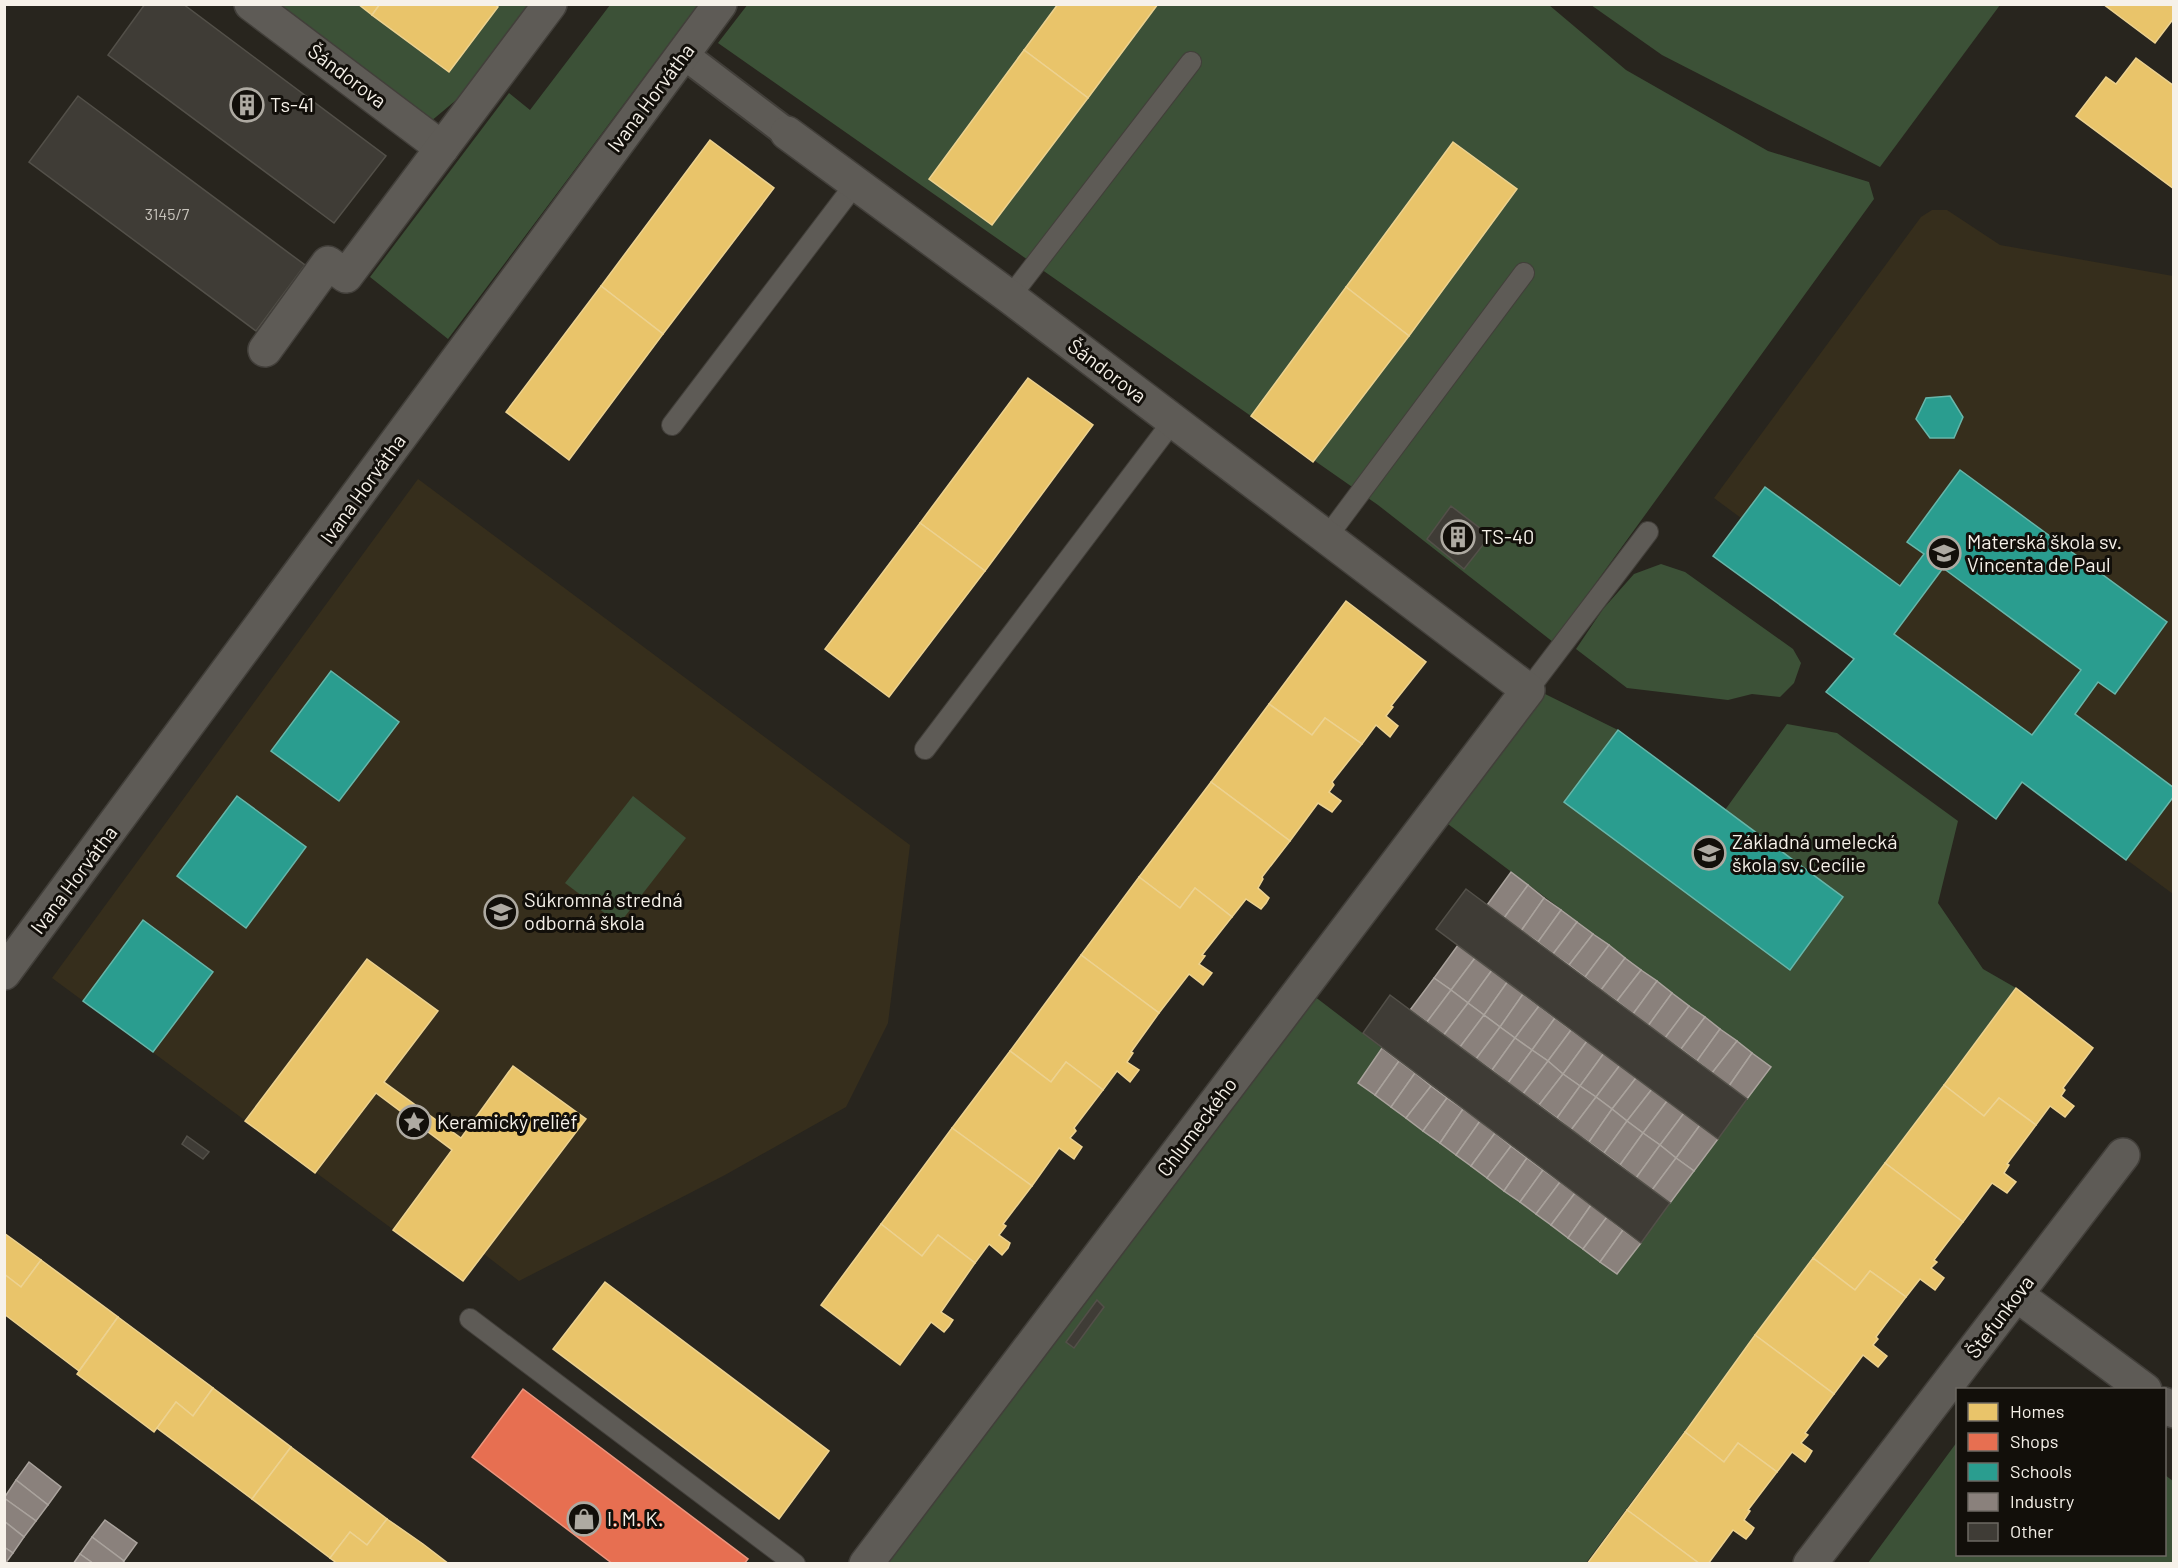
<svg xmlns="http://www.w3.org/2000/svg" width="2178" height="1568" viewBox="0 0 2178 1568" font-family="Barlow,sans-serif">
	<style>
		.built { fill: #362e1c }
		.green { fill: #3c5137 }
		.homes { fill: #e9c46a; stroke: #edd290; stroke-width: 1.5 }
		.shops { fill: #e76f51; stroke: #ec967f; stroke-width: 1.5 }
		.schools { fill: #2a9d8f; stroke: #67b6aa; stroke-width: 1.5; fill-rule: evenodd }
		.industry { fill: #8a817c; stroke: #aaa39d; stroke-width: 1.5 }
		.building { fill: #3f3c36; stroke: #535049; stroke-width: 1.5 }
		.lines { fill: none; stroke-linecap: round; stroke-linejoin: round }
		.service-casing { stroke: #423f3a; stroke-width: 22 }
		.pedestrian-casing { stroke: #423f3a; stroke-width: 32 }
		.minor-casing { stroke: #423f3a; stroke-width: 36 }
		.service { stroke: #5e5b56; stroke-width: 20 }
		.pedestrian { stroke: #5e5b56; stroke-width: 28 }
		.minor { stroke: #5e5b56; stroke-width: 33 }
		.labels { text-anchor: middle; stroke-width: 6; stroke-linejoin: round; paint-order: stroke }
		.number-label { font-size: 16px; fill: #c8c4bc }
		.street-label { font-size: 20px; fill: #f6f1e9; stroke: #120f0a }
		.poi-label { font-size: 20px; fill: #f6f1e9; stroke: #120f0a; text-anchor: start }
	</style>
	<rect width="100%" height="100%" fill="#28251e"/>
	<g class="built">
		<path d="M 1932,210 L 1947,210 L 2000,245 L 2173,276 L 2173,894 L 2023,783 L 1996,819 L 1826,692 L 1854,659 L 1713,556 L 1741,518 L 1714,498 L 1921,217 Z"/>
		<path d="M 418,479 L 910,845 L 888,1023 L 846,1107 L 725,1175 L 519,1281 L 484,1254 L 463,1281 L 52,978 Z"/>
	</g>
	<g class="green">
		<path d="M 748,4 L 1549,5 L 1626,70 L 1768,151 L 1869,182 L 1874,199 L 1553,642 L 1378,505 L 718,43 Z"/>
		<path d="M 273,5 L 539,5 L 486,75 L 430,122 Z"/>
		<path d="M 610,5 L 698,5 L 448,339 L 370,277 L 509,93 L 530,110 Z"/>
		<path d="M 1591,5 L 2000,4 L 2000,5 L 1880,167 L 1662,55 Z"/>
		<path d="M 1661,564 L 1685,572 L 1793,649 L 1801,663 L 1794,683 L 1780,697 L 1752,694 L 1728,700 L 1627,688 L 1576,649 L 1603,609 L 1634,574 Z"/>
		<path d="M 1543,693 L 1618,730 L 1725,810 L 1787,724 L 1837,733 L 1958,821 L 1938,903 L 1983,969 L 2016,988 L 1586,1563 L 880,1564 L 1314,996 L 1382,1048 L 1358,1083 L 1617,1273 L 1770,1067 L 1444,821 Z"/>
		<path d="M 633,796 L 686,838 L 619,924 L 565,883 Z"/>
		<path d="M 1957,1442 L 1958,1554 L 2164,1554 L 2165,1475 L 2173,1481 L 2173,1563 L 1868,1563 Z"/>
	</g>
	<g class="homes">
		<path d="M 358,4 L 380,4 L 372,15 Z"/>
		<path d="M 380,4 L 494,4 L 498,7 L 449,72 L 372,15 Z"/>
		<path d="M 1058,4 L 1158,4 L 1088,98 L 1024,50 Z"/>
		<path d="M 2103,4 L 2174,4 L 2174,18 L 2155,43 Z"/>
		<path d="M 1024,50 L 1088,98 L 992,225 L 929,179 Z"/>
		<path d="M 2136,58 L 2174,86 L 2174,189 L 2076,116 L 2106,77 L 2116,84 Z"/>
		<path d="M 710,140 L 774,188 L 663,334 L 601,286 Z"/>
		<path d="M 1453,142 L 1517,189 L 1409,336 L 1346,287 Z"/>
		<path d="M 601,286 L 663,334 L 569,460 L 506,412 Z"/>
		<path d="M 1346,287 L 1409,336 L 1313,462 L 1251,416 Z"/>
		<path d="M 1028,378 L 1093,425 L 985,571 L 920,523 Z"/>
		<path d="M 920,523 L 985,571 L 889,697 L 825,649 Z"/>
		<path d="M 1346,601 L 1426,662 L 1391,706 L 1393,707 L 1386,716 L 1398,726 L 1390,737 L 1376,725 L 1362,744 L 1325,718 L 1312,735 L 1269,704 Z"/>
		<path d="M 1269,704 L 1312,735 L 1325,718 L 1362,744 L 1332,782 L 1334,785 L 1329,792 L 1341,801 L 1332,812 L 1318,803 L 1290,841 L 1211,782 Z"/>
		<path d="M 1211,782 L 1290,841 L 1262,877 L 1263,879 L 1258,888 L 1269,898 L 1266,903 L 1261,909 L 1246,899 L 1232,917 L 1195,888 L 1180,908 L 1139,877 Z"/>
		<path d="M 1139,877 L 1180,908 L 1195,888 L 1232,917 L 1202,955 L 1205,956 L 1199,964 L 1212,973 L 1203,985 L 1189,974 L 1159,1013 L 1081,955 Z"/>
		<path d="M 1081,955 L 1159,1013 L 1131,1052 L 1133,1053 L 1127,1062 L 1139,1070 L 1130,1082 L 1117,1071 L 1103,1090 L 1066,1062 L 1051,1082 L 1010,1051 Z"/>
		<path d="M 367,959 L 438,1011 L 384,1082 L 461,1138 L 513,1066 L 586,1119 L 463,1281 L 393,1230 L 452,1150 L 376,1093 L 315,1173 L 245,1121 Z"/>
		<path d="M 2016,988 L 2093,1048 L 2063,1088 L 2065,1090 L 2061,1096 L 2074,1106 L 2065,1117 L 2050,1106 L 2036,1125 L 1999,1098 L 1984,1116 L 1944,1085 Z"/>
		<path d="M 1010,1051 L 1051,1082 L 1066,1062 L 1103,1090 L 1074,1128 L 1076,1131 L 1070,1138 L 1082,1147 L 1074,1159 L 1059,1148 L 1032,1186 L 952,1128 Z"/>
		<path d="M 1944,1085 L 1984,1116 L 1999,1098 L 2036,1125 L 2007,1164 L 2009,1165 L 2004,1173 L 2016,1182 L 2007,1193 L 1992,1183 L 1963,1222 L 1885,1163 Z"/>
		<path d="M 952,1128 L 1032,1186 L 1003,1224 L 1006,1226 L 999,1235 L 1010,1243 L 1008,1248 L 1002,1255 L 989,1244 L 975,1263 L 938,1235 L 922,1256 L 881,1224 Z"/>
		<path d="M 1885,1163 L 1963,1222 L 1934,1260 L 1937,1262 L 1931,1268 L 1944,1278 L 1935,1290 L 1920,1279 L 1906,1297 L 1870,1271 L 1855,1290 L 1813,1258 Z"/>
		<path d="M 881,1224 L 922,1256 L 938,1235 L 975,1263 L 941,1312 L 953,1320 L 949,1326 L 944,1332 L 931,1322 L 900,1365 L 821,1305 Z"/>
		<path d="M 4,1233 L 41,1260 L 21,1287 L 4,1274 Z"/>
		<path d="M 1813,1258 L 1855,1290 L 1870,1271 L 1906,1297 L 1876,1337 L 1878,1339 L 1873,1345 L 1887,1356 L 1883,1361 L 1878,1367 L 1863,1355 L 1834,1394 L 1755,1335 Z"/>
		<path d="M 41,1260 L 118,1317 L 79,1371 L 4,1314 L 4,1274 L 21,1287 Z"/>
		<path d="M 605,1282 L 829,1451 L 779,1519 L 553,1349 Z"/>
		<path d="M 118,1317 L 213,1388 L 193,1416 L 176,1402 L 154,1432 L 77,1374 Z"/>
		<path d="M 1755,1335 L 1834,1394 L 1805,1433 L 1808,1435 L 1801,1443 L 1812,1451 L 1809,1456 L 1805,1462 L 1792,1452 L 1777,1472 L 1738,1443 L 1724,1462 L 1685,1432 Z"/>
		<path d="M 213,1388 L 291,1447 L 252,1499 L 157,1428 L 176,1402 L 193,1416 Z"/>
		<path d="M 1685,1432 L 1724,1462 L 1738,1443 L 1777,1472 L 1748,1510 L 1750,1511 L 1744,1520 L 1754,1528 L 1751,1533 L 1746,1539 L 1733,1530 L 1708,1564 L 1700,1564 L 1627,1510 Z"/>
		<path d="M 291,1447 L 387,1519 L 367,1545 L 350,1532 L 330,1558 L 252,1499 Z"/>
		<path d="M 1627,1510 L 1634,1515 L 1700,1564 L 1587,1564 Z"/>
		<path d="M 387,1519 L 423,1544 L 449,1564 L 338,1564 L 330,1558 L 350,1532 L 367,1545 Z"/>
	</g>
	<path class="shops" d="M 523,1389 L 748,1559 L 744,1564 L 613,1564 L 472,1457 Z"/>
	<g class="schools">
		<path d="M 1950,396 L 1963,417 L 1954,438 L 1930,438 L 1916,419 L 1926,398 Z"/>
		<path d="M 1960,470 L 2167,622 L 2115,694 L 2098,682 L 2075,714 L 2174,788 L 2174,796 L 2126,860 L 2022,782 L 1996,819 L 1826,692 L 1854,659 L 1713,556 L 1765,487 L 1900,586 L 1924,554 L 1907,542 ZM 1943,568 L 2081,670 L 2032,735 L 1894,634 Z"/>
		<path d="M 331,671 L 399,722 L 339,801 L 271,751 Z"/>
		<path d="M 1618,730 L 1843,897 L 1790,970 L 1564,802 Z"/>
		<path d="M 237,796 L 306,847 L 246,928 L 177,876 Z"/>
		<path d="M 143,920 L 213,972 L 153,1052 L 83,1001 Z"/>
	</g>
	<g class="industry">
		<path d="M 1511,872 L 1528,885 L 1504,918 L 1487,905 Z"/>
		<path d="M 1528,885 L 1544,898 L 1521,931 L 1504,918 Z"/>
		<path d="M 1544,898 L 1561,910 L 1538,942 L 1521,931 Z"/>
		<path d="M 1561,910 L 1577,922 L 1553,954 L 1538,942 Z"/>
		<path d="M 1577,922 L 1593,934 L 1569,965 L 1553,954 Z"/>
		<path d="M 1593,934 L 1609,945 L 1585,977 L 1569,965 Z"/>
		<path d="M 1458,945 L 1475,958 L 1451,990 L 1434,978 Z"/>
		<path d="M 1609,945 L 1625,958 L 1601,990 L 1585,977 Z"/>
		<path d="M 1475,958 L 1492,970 L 1468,1003 L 1451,990 Z"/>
		<path d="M 1625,958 L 1641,970 L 1617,1001 L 1601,990 Z"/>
		<path d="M 1492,970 L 1508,981 L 1484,1015 L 1468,1003 Z"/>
		<path d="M 1641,970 L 1657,981 L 1633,1014 L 1617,1001 Z"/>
		<path d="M 1434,978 L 1451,990 L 1427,1022 L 1410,1010 Z"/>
		<path d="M 1508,981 L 1523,994 L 1500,1027 L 1484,1015 Z"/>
		<path d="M 1657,981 L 1672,993 L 1648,1026 L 1633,1014 Z"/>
		<path d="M 1451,990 L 1468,1003 L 1443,1036 L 1427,1022 Z"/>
		<path d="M 1672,993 L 1689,1006 L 1665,1038 L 1648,1026 Z"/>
		<path d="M 1523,994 L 1539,1006 L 1515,1038 L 1500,1027 Z"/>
		<path d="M 1468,1003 L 1484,1015 L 1460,1047 L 1443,1036 Z"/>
		<path d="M 1539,1006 L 1555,1018 L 1532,1050 L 1515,1038 Z"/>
		<path d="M 1689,1006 L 1705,1017 L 1681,1049 L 1665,1038 Z"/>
		<path d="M 1484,1015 L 1500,1027 L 1476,1059 L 1460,1047 Z"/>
		<path d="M 1705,1017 L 1720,1029 L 1697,1061 L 1681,1049 Z"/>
		<path d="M 1555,1018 L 1571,1030 L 1548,1061 L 1532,1050 Z"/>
		<path d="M 1500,1027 L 1515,1038 L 1492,1070 L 1476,1059 Z"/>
		<path d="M 1720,1029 L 1737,1041 L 1712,1073 L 1697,1061 Z"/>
		<path d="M 1571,1030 L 1587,1041 L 1563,1074 L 1548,1061 Z"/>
		<path d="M 1515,1038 L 1532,1050 L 1508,1083 L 1492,1070 Z"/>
		<path d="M 1587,1041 L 1604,1053 L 1580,1086 L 1563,1074 Z"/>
		<path d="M 1737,1041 L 1752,1053 L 1729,1086 L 1712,1073 Z"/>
		<path d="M 1382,1048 L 1399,1061 L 1375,1095 L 1358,1083 Z"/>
		<path d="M 1532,1050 L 1548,1061 L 1523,1094 L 1508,1083 Z"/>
		<path d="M 1604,1053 L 1620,1065 L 1596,1097 L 1580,1086 Z"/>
		<path d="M 1752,1053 L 1771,1067 L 1747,1099 L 1729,1086 Z"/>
		<path d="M 1399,1061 L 1415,1073 L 1391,1107 L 1375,1095 Z"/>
		<path d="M 1548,1061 L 1563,1074 L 1539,1105 L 1523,1094 Z"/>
		<path d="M 1620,1065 L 1636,1078 L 1612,1109 L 1596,1097 Z"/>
		<path d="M 1415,1073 L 1431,1086 L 1406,1118 L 1391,1107 Z"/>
		<path d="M 1563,1074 L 1580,1086 L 1557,1118 L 1539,1105 Z"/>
		<path d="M 1636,1078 L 1652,1089 L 1627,1121 L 1612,1109 Z"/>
		<path d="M 1431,1086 L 1447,1098 L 1423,1131 L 1406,1118 Z"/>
		<path d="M 1580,1086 L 1596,1097 L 1571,1130 L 1557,1118 Z"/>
		<path d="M 1652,1089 L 1667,1101 L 1643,1133 L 1627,1121 Z"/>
		<path d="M 1596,1097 L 1612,1109 L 1589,1142 L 1571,1130 Z"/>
		<path d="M 1447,1098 L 1463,1109 L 1440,1143 L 1423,1131 Z"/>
		<path d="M 1667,1101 L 1684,1113 L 1660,1145 L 1643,1133 Z"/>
		<path d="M 1463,1109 L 1480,1121 L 1456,1155 L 1440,1143 Z"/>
		<path d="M 1612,1109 L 1627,1121 L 1604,1153 L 1589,1142 Z"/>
		<path d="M 1684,1113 L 1700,1125 L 1676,1158 L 1660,1145 Z"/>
		<path d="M 1480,1121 L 1495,1133 L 1471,1166 L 1456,1155 Z"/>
		<path d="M 1627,1121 L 1643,1133 L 1620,1165 L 1604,1153 Z"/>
		<path d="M 1700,1125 L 1718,1139 L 1694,1171 L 1676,1158 Z"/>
		<path d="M 1495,1133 L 1511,1146 L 1487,1178 L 1471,1166 Z"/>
		<path d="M 1643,1133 L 1660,1145 L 1636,1178 L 1620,1165 Z"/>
		<path d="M 1660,1145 L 1676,1158 L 1652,1190 L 1636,1178 Z"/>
		<path d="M 1511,1146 L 1527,1158 L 1504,1191 L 1487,1178 Z"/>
		<path d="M 1527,1158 L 1543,1170 L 1520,1202 L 1504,1191 Z"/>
		<path d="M 1676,1158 L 1694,1171 L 1670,1203 L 1652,1190 Z"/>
		<path d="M 1543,1170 L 1560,1182 L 1536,1214 L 1520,1202 Z"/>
		<path d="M 1560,1182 L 1575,1193 L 1551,1225 L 1536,1214 Z"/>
		<path d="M 1575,1193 L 1591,1205 L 1568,1238 L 1551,1225 Z"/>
		<path d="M 1591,1205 L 1607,1217 L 1583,1249 L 1568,1238 Z"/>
		<path d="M 1607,1217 L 1623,1230 L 1600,1262 L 1583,1249 Z"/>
		<path d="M 1623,1230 L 1641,1243 L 1617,1274 L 1600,1262 Z"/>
		<path d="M 29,1462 L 61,1487 L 48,1505 L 16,1480 Z"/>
		<path d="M 16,1480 L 48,1505 L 36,1521 L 4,1498 Z"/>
		<path d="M 4,1498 L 36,1521 L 24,1537 L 4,1521 Z"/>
		<path d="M 105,1520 L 137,1543 L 124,1561 L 92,1537 Z"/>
		<path d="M 4,1521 L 24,1537 L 13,1553 L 4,1547 Z"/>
		<path d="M 92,1537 L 124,1561 L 122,1564 L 94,1564 L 80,1554 Z"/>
		<path d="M 4,1547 L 13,1553 L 5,1564 L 4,1564 Z"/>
		<path d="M 80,1554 L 94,1564 L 73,1564 Z"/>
	</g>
	<g class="building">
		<path d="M 145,4 L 183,4 L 386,156 L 334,223 L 108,55 Z"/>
		<path d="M 78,96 L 305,265 L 256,331 L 29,162 Z"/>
		<path d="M 1451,506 L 1490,536 L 1464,569 L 1427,539 Z"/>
		<path d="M 1466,889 L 1747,1099 L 1718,1139 L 1436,929 Z"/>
		<path d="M 1390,995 L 1670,1203 L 1641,1243 L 1363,1033 Z"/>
		<path d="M 187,1136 L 209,1152 L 203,1159 L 182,1144 Z"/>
		<path d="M 1097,1300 L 1104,1307 L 1074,1348 L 1066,1342 Z"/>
	</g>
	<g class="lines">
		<g class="service-casing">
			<g id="service">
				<path d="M 1010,297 L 1191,62"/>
				<path d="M 672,425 L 856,183"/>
				<path d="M 1327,537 L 1524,273"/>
				<path d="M 1528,690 L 1648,532"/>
				<path d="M 925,749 L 1173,421"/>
				<path d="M 470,1319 L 795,1564"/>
			</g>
		</g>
		<g class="pedestrian-casing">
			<path id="pedestrian" d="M 683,54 L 787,133"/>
		</g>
		<g class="minor-casing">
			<g id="minor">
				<path d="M 251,4 L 442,148"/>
				<path d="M 787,133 L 1010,297 L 1528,690 L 866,1564"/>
				<path d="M 265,350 L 328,263 L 346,276 L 550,4"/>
				<path d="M 4,973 L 720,4"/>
				<path d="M 2017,1295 L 2145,1390"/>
				<path d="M 2164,1404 L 2174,1411"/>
				<path d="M 1810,1564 L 2123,1155"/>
			</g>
		</g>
		<use href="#service" class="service"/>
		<use href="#pedestrian" class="pedestrian"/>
		<use href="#minor" class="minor"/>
	</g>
	<defs>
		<g id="building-ring" transform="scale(1.725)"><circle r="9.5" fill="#120f0a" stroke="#aeaaa2" stroke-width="1.5"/><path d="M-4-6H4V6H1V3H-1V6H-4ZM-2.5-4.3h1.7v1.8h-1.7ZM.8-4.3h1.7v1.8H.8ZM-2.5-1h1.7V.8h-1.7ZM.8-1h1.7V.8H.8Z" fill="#aeaaa2"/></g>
		<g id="school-ring" transform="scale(1.725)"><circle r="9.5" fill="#120f0a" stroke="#aeaaa2" stroke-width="1.5"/><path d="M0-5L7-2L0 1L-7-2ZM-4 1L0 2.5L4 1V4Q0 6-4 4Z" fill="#aeaaa2"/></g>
		<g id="sight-ring" transform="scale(1.725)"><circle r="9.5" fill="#120f0a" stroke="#aeaaa2" stroke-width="1.5"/><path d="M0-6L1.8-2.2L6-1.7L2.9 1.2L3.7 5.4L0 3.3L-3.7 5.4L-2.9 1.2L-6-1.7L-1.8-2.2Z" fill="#aeaaa2"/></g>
		<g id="shop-ring" transform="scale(1.725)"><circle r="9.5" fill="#120f0a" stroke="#aeaaa2" stroke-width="1.5"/><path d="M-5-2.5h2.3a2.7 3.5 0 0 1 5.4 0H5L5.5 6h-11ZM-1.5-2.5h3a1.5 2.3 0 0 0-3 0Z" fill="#aeaaa2"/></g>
	</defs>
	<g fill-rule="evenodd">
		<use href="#building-ring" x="247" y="105"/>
		<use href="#building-ring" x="1458" y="537"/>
		<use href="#school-ring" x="1944" y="553"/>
		<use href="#school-ring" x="1709" y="853"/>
		<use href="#school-ring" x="501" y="912"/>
		<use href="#sight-ring" x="414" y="1122"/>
		<use href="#shop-ring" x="584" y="1519"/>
	</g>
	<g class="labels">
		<g class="number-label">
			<text x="167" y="220">3145/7</text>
		</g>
		<g class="street-label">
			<text transform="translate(347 76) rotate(37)" y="7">Šándorova</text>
			<text transform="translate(651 98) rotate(-53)" y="7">Ivana Horvátha</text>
			<text transform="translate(1107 371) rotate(37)" y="7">Šándorova</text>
			<text transform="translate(363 489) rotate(-54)" y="7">Ivana Horvátha</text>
			<text transform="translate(74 880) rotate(-53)" y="7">Ivana Horvátha</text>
			<text transform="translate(1197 1127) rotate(-53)" y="7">Chlumeckého</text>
			<text transform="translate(2000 1317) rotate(-53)" y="7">Štefunkova</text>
		</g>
		<g class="poi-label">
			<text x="270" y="112">Ts-41</text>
			<text x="1481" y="544">TS-40</text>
			<text x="1967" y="549">Materská škola sv.<tspan x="1967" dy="23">Vincenta de Paul</tspan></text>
			<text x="1732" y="849">Základná umelecká<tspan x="1732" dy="23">škola sv. Cecílie</tspan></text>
			<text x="524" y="907">Súkromná stredná<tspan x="524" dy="23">odborná škola</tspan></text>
			<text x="437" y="1129">Keramický reliéf</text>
			<text x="607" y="1526">I. M. K.</text>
		</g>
	</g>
	<rect width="2178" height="1568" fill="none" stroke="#f6f1e9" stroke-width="12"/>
	<rect x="1956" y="1388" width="210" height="168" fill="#120f0a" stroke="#6d6963" stroke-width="1.5"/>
	<rect x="1968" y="1403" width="30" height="18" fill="#e9c46a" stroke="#6d6963" stroke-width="1.5"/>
	<text x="2010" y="1418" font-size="18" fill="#f6f1e9">Homes</text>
	<rect x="1968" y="1433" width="30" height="18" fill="#e76f51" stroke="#6d6963" stroke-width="1.5"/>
	<text x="2010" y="1448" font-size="18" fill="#f6f1e9">Shops</text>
	<rect x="1968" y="1463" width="30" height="18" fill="#2a9d8f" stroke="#6d6963" stroke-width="1.5"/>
	<text x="2010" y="1478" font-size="18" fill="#f6f1e9">Schools</text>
	<rect x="1968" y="1493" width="30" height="18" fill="#8a817c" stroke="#6d6963" stroke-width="1.5"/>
	<text x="2010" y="1508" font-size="18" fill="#f6f1e9">Industry</text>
	<rect x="1968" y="1523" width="30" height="18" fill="#3f3c36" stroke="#6d6963" stroke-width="1.5"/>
	<text x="2010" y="1538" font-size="18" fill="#f6f1e9">Other</text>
</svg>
